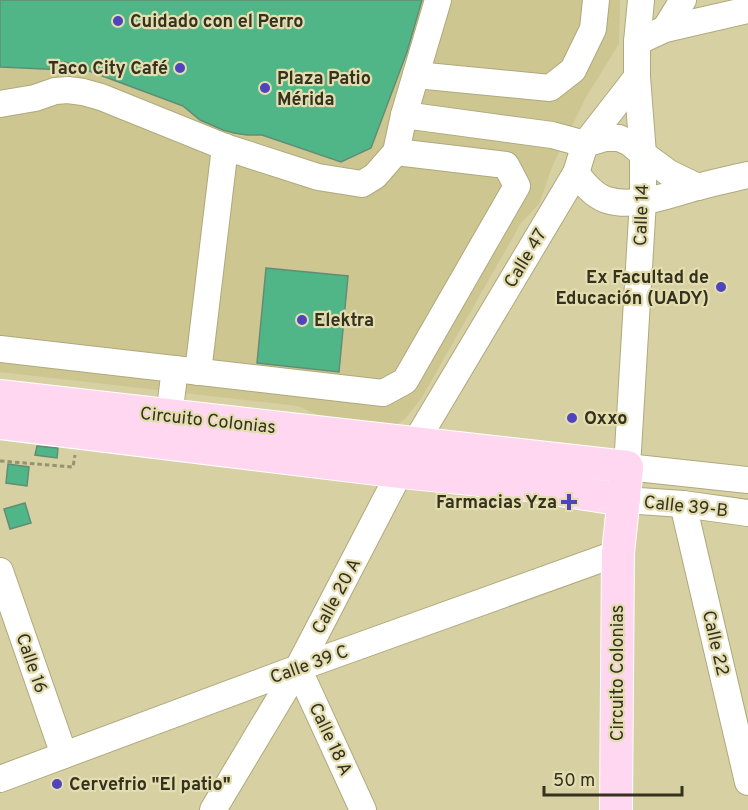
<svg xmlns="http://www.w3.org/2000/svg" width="748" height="810" viewBox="0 0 748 810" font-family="Overpass,sans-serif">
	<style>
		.built { fill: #cdc691 }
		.building { fill: #51b687; stroke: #618d76; stroke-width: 1.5 }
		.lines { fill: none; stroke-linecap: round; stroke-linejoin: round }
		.minor-casing { stroke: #afa97d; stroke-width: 28 }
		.major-casing { stroke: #fff; stroke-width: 34 }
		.path { stroke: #97926f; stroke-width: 3; stroke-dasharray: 4.5 3; stroke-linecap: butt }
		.minor { stroke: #fff; stroke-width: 26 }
		.major { stroke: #ffd7f0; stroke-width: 32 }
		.poi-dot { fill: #4f44bb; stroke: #e3ddaf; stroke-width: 2 }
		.labels { text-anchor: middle; stroke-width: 4.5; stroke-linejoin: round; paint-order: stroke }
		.poi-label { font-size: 18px; font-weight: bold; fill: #34311f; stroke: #e3ddaf; text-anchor: start }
		.street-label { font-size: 18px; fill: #34311f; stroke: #e3ddaf }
	</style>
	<rect width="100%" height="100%" fill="#d6d0a3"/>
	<path class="built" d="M 0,0 L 620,0 L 619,44 L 586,97 L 552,167 L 539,204 L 521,223 L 421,399 L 405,419 L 396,425 L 386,425 L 322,417 L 298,406 L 0,372 Z"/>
	<g class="building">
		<path d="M 0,0 L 422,0 L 407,52 L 371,148 L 341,162 L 262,135 L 247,135 L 234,133 L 223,130 L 200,120 L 183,106 L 65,62 L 66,70 L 0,67 Z"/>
		<path d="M 266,268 L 348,276 L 339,372 L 257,363 Z"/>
		<path d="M 37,446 L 58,448 L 57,458 L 35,455 Z"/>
		<path d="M 8,464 L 29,467 L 27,486 L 6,483 Z"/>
		<path d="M 25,503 L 31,523 L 10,529 L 4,509 Z"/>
	</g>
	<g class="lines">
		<g class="minor-casing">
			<g id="minor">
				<path d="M 641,0 L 637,42 L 637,77 L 643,154 L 643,201 L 627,467 L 748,480"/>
				<path d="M 665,29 L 683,0"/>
				<path d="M 637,42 L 665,29 L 748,10"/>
				<path d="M 416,75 L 550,88 L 573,70 L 593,29 L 596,0"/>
				<path d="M 0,104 L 35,98 L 55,91 L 68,90 L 83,92 L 101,97 L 225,147 L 318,177 L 362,184 L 375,176 L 396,152 L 404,115 L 438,0"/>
				<path d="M 404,115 L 552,135 L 585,144 L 605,138 L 619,138 L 630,143 L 643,154 L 669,173 L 698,187"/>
				<path d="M 576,173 C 584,184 594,196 607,200 C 636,209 670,194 698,187 C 715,182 731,179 748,175"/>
				<path d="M 0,349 L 383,393 L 405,381 L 517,186 L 506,165 L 396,152"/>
				<path d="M 198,372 L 225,147"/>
				<path d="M 169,416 L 175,369"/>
				<path d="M 624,500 L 683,504 L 748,513"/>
				<path d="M 683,504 L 748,782"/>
				<path d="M 0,571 L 64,755"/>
				<path d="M 298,668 L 363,810"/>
				<path d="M 0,779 L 298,668 L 618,553"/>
				<path d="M 213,810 L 298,668 L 415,443 L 576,173 L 585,144 L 637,77"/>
			</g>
		</g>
		<g class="major-casing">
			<g id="major">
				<path d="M 0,396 L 627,467 L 618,553 L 616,810"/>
				<path d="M 0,423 L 401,472 L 528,485 L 624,500"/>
			</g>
		</g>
		<path class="path" d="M 0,461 L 73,467 L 75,455"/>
		<use href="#minor" class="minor"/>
		<use href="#major" class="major"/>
	</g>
	<g class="poi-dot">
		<circle cx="118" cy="21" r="6"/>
		<circle cx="180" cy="68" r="6"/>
		<circle cx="265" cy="88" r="6"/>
		<circle cx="721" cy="287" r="6"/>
		<circle cx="302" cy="320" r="6"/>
		<circle cx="572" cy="418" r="6"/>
		<path d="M566 493h6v6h6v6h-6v6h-6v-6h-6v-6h6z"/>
		<circle cx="57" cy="784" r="6"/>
	</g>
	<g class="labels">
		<g class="poi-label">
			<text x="130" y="27">Cuidado con el Perro</text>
			<text x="168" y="74" text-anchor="end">Taco City Café</text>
			<text x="277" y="84">Plaza Patio<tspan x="277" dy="21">Mérida</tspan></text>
			<text x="709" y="283" text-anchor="end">Ex Facultad de<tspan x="709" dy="21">Educación (UADY)</tspan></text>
			<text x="314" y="326">Elektra</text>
			<text x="584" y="424">Oxxo</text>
			<text x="557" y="508" text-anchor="end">Farmacias Yza</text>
			<text x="69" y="790">Cervefrio "El patio"</text>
		</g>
		<g class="street-label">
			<text transform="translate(641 215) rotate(-88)" y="6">Calle 14</text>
			<text transform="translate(525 258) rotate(-59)" y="6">Calle 47</text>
			<text transform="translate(208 420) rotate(6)" y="6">Circuito Colonias</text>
			<text transform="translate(686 506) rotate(6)" y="6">Calle 39-B</text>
			<text transform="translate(336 596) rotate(-62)" y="6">Calle 20 A</text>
			<text transform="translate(716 643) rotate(77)" y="6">Calle 22</text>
			<text transform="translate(32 663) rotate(71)" y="6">Calle 16</text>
			<text transform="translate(309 664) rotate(-20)" y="6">Calle 39 C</text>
			<text transform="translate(617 673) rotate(-90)" y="6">Circuito Colonias</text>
			<text transform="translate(331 739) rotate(65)" y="6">Calle 18 A</text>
		</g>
	</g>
	<path d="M544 786v9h138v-9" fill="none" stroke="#34311f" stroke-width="3"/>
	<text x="553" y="786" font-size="18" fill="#34311f" stroke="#e3ddaf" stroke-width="4.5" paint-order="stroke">50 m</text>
</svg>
